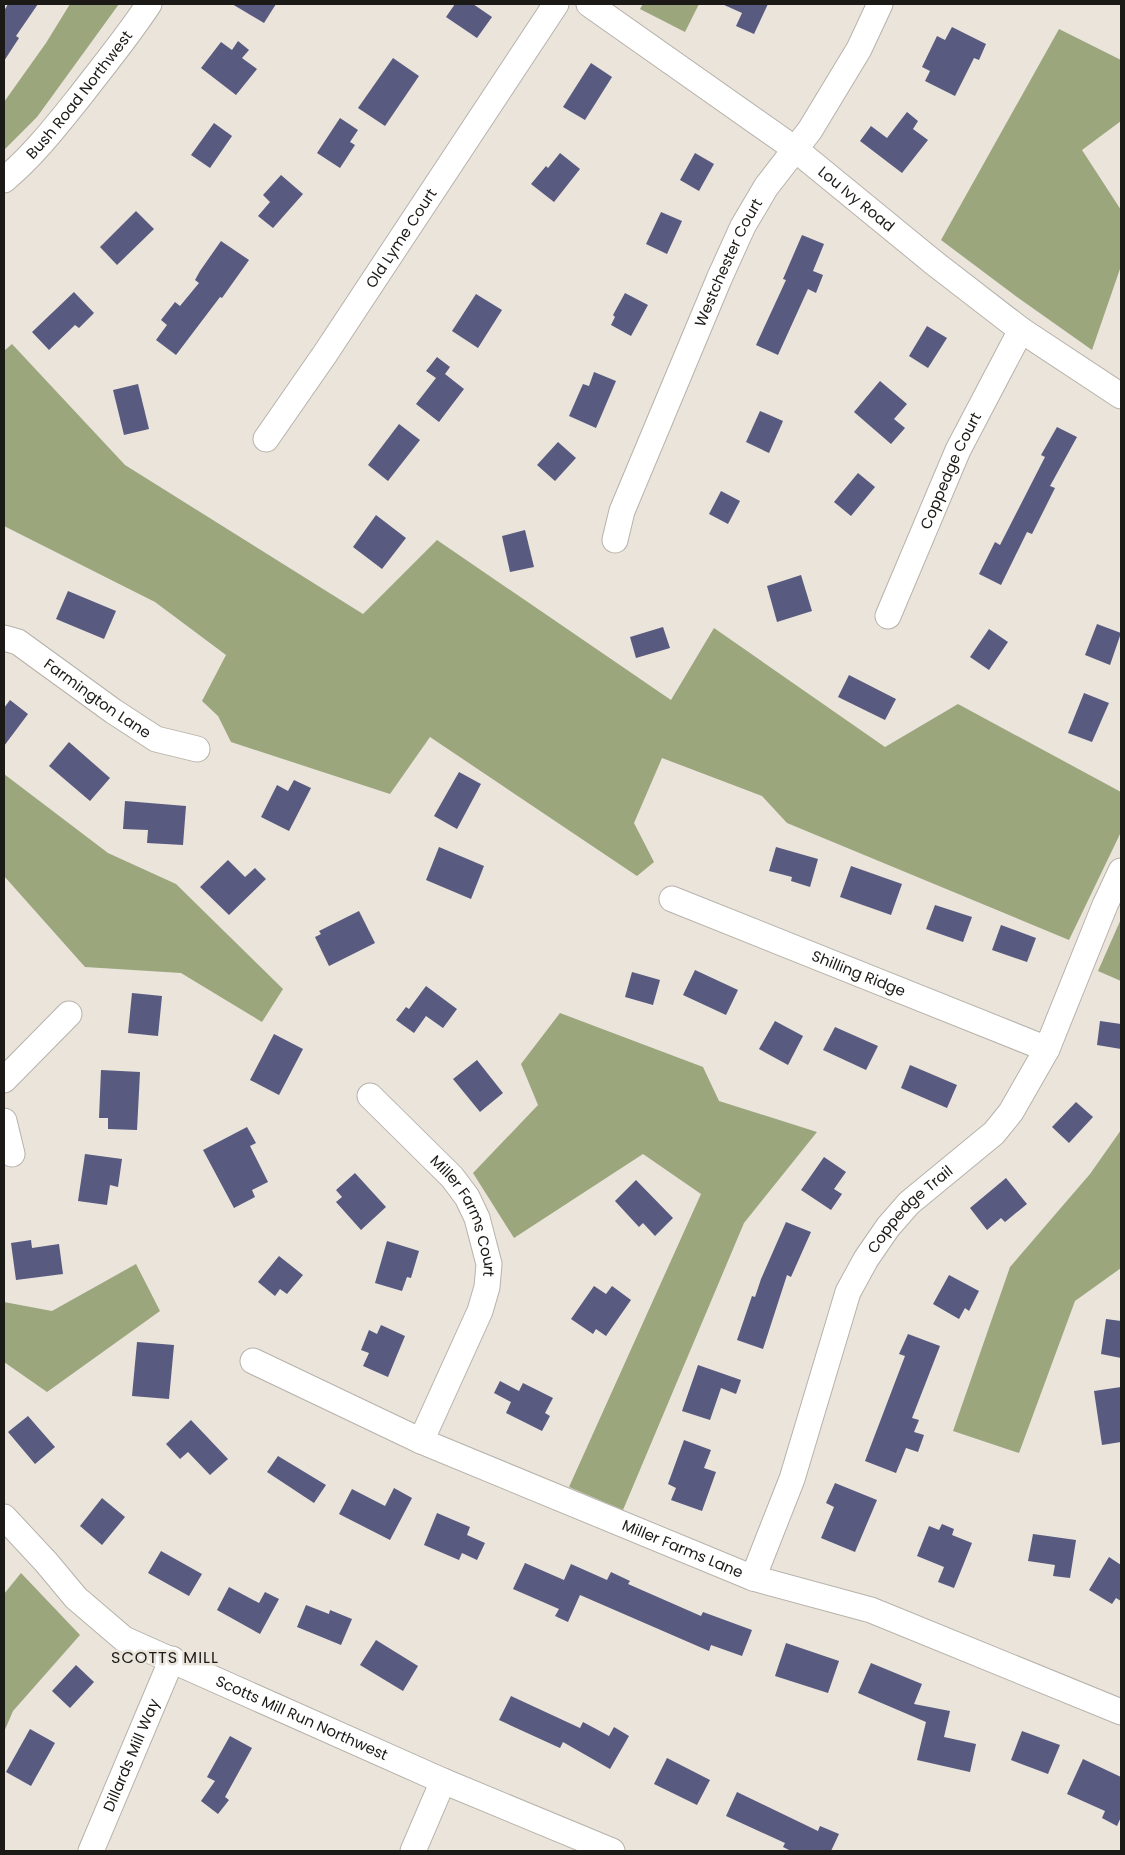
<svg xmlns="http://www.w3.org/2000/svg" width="1125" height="1855" viewBox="0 0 1125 1855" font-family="Poppins,sans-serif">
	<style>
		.forest { fill: #9ba67d }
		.building { fill: #585a7f }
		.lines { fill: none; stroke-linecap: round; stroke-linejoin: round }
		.minor-casing { stroke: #b7b2aa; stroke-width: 27 }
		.minor { stroke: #fff; stroke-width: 25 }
		.labels { text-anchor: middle; stroke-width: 5; stroke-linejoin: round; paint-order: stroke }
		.street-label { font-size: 15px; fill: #1c1a17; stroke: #eae4db }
		.neighbourhood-label { font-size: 16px; letter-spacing: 1px; fill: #1c1a17; stroke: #eae4db }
	</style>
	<rect width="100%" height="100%" fill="#eae4db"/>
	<g class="forest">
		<path d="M 70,4 L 119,4 L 37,117 L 4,150 L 4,102 L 46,43 Z"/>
		<path d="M 643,4 L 699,4 L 685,32 L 640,9 Z"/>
		<path d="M 1059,29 L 1121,60 L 1121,121 L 1082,150 L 1121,210 L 1121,266 L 1092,350 L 1017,297 L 941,240 Z"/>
		<path d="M 12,344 L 125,465 L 363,614 L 437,540 L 671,700 L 714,628 L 885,747 L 958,704 L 1121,792 L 1121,832 L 1069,940 L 787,823 L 762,796 L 662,758 L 634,823 L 654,862 L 637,876 L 430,737 L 390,794 L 231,742 L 218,716 L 202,701 L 226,655 L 155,602 L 4,526 L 4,351 Z"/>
		<path d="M 4,774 L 108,853 L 176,884 L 283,989 L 262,1022 L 181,973 L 85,967 L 4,876 Z"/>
		<path d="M 1121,919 L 1121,981 L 1098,971 Z"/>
		<path d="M 560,1013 L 703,1067 L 719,1101 L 817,1132 L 744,1223 L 623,1510 L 569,1487 L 701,1194 L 643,1154 L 514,1238 L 473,1173 L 538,1105 L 521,1064 Z"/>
		<path d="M 1121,1130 L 1121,1268 L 1075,1301 L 1019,1453 L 953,1431 L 1010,1267 L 1090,1174 Z"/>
		<path d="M 136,1264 L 160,1311 L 47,1392 L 4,1362 L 4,1302 L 52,1311 Z"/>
		<path d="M 21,1573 L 80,1635 L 13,1711 L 4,1732 L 4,1594 Z"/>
	</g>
	<g class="building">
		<path d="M 8,4 L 38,4 L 16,36 L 19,38 L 4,61 L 4,11 Z"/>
		<path d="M 232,4 L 276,4 L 264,23 Z"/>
		<path d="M 455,4 L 473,4 L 492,17 L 477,38 L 446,17 Z"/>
		<path d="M 722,4 L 768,4 L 754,34 L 736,26 L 742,13 Z"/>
		<path d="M 952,27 L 986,44 L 979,60 L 974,58 L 955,96 L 925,81 L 930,71 L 922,67 L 937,36 L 945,40 Z"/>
		<path d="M 238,41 L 249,50 L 242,58 L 257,69 L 236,95 L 201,68 L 221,42 L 232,50 Z"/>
		<path d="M 393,58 L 419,76 L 385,126 L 358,108 Z"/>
		<path d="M 591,63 L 612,77 L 585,120 L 563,107 Z"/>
		<path d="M 907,112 L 918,121 L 913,129 L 928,140 L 902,173 L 860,141 L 871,126 L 887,138 Z"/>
		<path d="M 340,118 L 358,130 L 350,142 L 355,145 L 340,168 L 317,153 Z"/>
		<path d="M 214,123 L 232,136 L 210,168 L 191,155 Z"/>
		<path d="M 560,153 L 580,169 L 554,202 L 531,184 L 546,166 L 548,168 Z"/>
		<path d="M 695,153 L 714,164 L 699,191 L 680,180 Z"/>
		<path d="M 281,175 L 303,194 L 273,228 L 258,216 L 270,202 L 263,195 Z"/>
		<path d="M 136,211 L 154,229 L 117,265 L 100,247 Z"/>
		<path d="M 661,212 L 682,221 L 667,254 L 646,244 Z"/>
		<path d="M 802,235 L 824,244 L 813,271 L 823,275 L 816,293 L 808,289 L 778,355 L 756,345 L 786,280 L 783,279 Z"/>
		<path d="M 221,241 L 249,260 L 222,298 L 220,297 L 176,355 L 156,340 L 167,325 L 161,320 L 175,302 L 180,306 L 199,283 L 195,280 L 200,271 Z"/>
		<path d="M 74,292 L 94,313 L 79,328 L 75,325 L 49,350 L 32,332 Z"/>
		<path d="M 625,293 L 648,305 L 631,336 L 611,325 L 615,317 L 613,315 Z"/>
		<path d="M 476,294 L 502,310 L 478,348 L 452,331 Z"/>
		<path d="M 927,326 L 947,338 L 928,368 L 909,356 Z"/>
		<path d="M 437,357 L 450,367 L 445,374 L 464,389 L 439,422 L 416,404 L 436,378 L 426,371 Z"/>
		<path d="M 594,372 L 616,381 L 596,428 L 569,416 L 583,384 L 589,386 Z"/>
		<path d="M 880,381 L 907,404 L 894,419 L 905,428 L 891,444 L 854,412 Z"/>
		<path d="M 138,384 L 149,429 L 124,435 L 113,390 Z"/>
		<path d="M 760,411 L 783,421 L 769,453 L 746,442 Z"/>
		<path d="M 399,424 L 420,440 L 388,481 L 368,465 Z"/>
		<path d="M 1057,427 L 1077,437 L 1050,486 L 1055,488 L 1032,534 L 1027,532 L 1001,585 L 979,574 L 995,542 L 1000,545 L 1045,457 L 1041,455 Z"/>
		<path d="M 558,442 L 576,458 L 555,481 L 537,465 Z"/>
		<path d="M 858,473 L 875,487 L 851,516 L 834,502 Z"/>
		<path d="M 721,491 L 740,501 L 728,524 L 709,514 Z"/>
		<path d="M 376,515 L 406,538 L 382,569 L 353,547 Z"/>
		<path d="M 525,530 L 534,567 L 510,572 L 502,536 Z"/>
		<path d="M 801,575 L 812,611 L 777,622 L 767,586 Z"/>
		<path d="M 68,591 L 116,611 L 104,639 L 56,619 Z"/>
		<path d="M 1097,624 L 1121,633 L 1110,665 L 1085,655 Z"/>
		<path d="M 663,627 L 670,648 L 636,658 L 630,637 Z"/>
		<path d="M 989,629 L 1008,642 L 989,670 L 970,657 Z"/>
		<path d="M 849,675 L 896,699 L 885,720 L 838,697 Z"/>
		<path d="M 1084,693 L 1109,703 L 1092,742 L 1068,733 Z"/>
		<path d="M 10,700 L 28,714 L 4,746 L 4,708 Z"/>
		<path d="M 69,742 L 110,778 L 90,801 L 49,766 Z"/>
		<path d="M 459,772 L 481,784 L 457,829 L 434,816 Z"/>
		<path d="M 294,780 L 311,788 L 289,831 L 261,817 L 277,785 L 288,791 Z"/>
		<path d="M 125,801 L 186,806 L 183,845 L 147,843 L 148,830 L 123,829 Z"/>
		<path d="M 439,847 L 484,866 L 471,899 L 426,880 Z"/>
		<path d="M 776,847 L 818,859 L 810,887 L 791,881 L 792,877 L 769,871 Z"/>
		<path d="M 228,860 L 245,877 L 255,868 L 266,879 L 229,915 L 200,887 Z"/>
		<path d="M 851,866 L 902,884 L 891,915 L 840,897 Z"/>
		<path d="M 935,905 L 972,917 L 963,942 L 926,929 Z"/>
		<path d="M 359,911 L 375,943 L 329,966 L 315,937 L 321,934 L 319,931 Z"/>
		<path d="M 1001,925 L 1036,938 L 1027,962 L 992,950 Z"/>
		<path d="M 695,970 L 738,990 L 726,1015 L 683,995 Z"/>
		<path d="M 632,972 L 660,980 L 653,1005 L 625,997 Z"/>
		<path d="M 426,986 L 457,1009 L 443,1028 L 426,1016 L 414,1033 L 396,1020 L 406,1007 L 409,1009 Z"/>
		<path d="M 132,993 L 162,996 L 158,1036 L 128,1033 Z"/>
		<path d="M 775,1021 L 803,1036 L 788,1065 L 759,1049 Z"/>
		<path d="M 1100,1021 L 1121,1024 L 1121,1049 L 1097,1045 Z"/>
		<path d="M 835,1027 L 878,1046 L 866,1070 L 823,1050 Z"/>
		<path d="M 274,1034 L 303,1049 L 279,1095 L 250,1080 Z"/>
		<path d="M 477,1060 L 503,1093 L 480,1112 L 453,1079 Z"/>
		<path d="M 910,1065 L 957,1085 L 947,1108 L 901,1088 Z"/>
		<path d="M 101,1070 L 140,1072 L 137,1130 L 108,1129 L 108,1118 L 99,1118 Z"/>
		<path d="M 1076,1102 L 1093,1117 L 1069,1143 L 1052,1127 Z"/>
		<path d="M 247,1127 L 256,1143 L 250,1146 L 268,1182 L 252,1190 L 255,1197 L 234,1208 L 203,1150 Z"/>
		<path d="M 85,1154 L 122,1159 L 118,1187 L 110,1185 L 107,1205 L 78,1201 Z"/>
		<path d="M 824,1157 L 846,1172 L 834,1189 L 842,1194 L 831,1210 L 801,1190 Z"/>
		<path d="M 355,1173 L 386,1207 L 361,1230 L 336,1202 L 342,1197 L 336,1190 Z"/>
		<path d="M 1006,1178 L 1027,1204 L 1005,1222 L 1001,1218 L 987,1230 L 970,1208 Z"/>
		<path d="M 636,1180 L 673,1218 L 655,1236 L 643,1223 L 639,1227 L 615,1201 Z"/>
		<path d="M 786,1222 L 811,1232 L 791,1277 L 787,1275 L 763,1349 L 737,1340 L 752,1296 L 755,1297 L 761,1279 Z"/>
		<path d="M 31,1240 L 32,1248 L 59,1244 L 63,1274 L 16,1280 L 11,1243 Z"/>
		<path d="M 387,1241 L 419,1251 L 411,1278 L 407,1277 L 402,1291 L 375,1283 Z"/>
		<path d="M 279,1256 L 303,1275 L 287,1294 L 280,1289 L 275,1296 L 258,1282 Z"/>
		<path d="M 949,1275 L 979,1291 L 969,1311 L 965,1308 L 959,1319 L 933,1304 Z"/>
		<path d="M 594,1286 L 606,1294 L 612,1286 L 631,1300 L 606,1336 L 596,1329 L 593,1334 L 571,1319 Z"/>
		<path d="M 1106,1319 L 1121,1321 L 1121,1358 L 1101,1354 Z"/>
		<path d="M 381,1325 L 405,1336 L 388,1377 L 363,1366 L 369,1353 L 361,1350 L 369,1330 L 377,1334 Z"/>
		<path d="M 908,1334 L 940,1346 L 912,1418 L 919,1420 L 914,1432 L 924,1435 L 918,1452 L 906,1448 L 896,1473 L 865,1461 L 905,1356 L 899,1354 Z"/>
		<path d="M 137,1342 L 174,1345 L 169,1399 L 132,1396 Z"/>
		<path d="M 698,1365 L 741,1380 L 736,1394 L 721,1388 L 710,1420 L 682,1411 Z"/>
		<path d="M 500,1381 L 519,1391 L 523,1383 L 553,1398 L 545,1413 L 550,1416 L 542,1431 L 506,1413 L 511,1402 L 494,1393 Z"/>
		<path d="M 1121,1387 L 1121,1442 L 1102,1445 L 1094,1391 Z"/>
		<path d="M 28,1416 L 55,1447 L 35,1464 L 8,1432 Z"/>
		<path d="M 191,1420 L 228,1459 L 210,1475 L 188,1452 L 180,1459 L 166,1444 Z"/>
		<path d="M 684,1440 L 711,1450 L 704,1468 L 716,1472 L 702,1511 L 671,1500 L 676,1488 L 668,1484 Z"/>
		<path d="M 278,1456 L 326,1485 L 314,1503 L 267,1472 Z"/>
		<path d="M 835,1483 L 877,1500 L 855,1552 L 821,1538 L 834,1507 L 826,1503 Z"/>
		<path d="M 394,1488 L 412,1498 L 390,1540 L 339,1514 L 352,1489 L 385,1506 Z"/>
		<path d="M 102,1498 L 125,1517 L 102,1545 L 80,1526 Z"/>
		<path d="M 437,1513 L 470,1527 L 467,1535 L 485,1543 L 477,1560 L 462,1553 L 459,1560 L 424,1545 Z"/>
		<path d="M 942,1524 L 954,1529 L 952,1535 L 972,1543 L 954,1588 L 938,1582 L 944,1567 L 917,1556 L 929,1526 L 939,1530 Z"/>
		<path d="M 1033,1534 L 1076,1540 L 1070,1578 L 1053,1576 L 1055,1565 L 1028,1561 Z"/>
		<path d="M 161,1551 L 202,1574 L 189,1596 L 148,1573 Z"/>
		<path d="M 1109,1557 L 1121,1565 L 1121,1601 L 1116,1598 L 1112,1604 L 1089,1590 Z"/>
		<path d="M 525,1563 L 564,1580 L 571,1564 L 607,1580 L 611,1572 L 630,1581 L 628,1584 L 701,1616 L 703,1612 L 752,1630 L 742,1656 L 711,1645 L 709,1651 L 580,1595 L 568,1622 L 555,1616 L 559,1609 L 513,1589 Z"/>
		<path d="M 229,1587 L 259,1603 L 265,1592 L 279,1599 L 260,1634 L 217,1610 Z"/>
		<path d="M 306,1605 L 329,1614 L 330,1610 L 352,1619 L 341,1645 L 297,1627 Z"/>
		<path d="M 376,1640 L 418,1666 L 403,1691 L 360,1665 Z"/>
		<path d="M 786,1643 L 839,1661 L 828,1693 L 775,1676 Z"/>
		<path d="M 871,1663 L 922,1684 L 914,1704 L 950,1711 L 944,1737 L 976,1744 L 970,1772 L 917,1760 L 926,1722 L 858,1693 Z"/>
		<path d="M 76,1665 L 94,1682 L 70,1708 L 52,1691 Z"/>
		<path d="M 511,1696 L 580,1728 L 583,1722 L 609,1736 L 614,1727 L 629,1736 L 610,1769 L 563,1742 L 560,1748 L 499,1720 Z"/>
		<path d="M 30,1729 L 55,1743 L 31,1786 L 6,1772 Z"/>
		<path d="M 1022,1731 L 1060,1745 L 1048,1774 L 1011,1760 Z"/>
		<path d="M 230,1736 L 252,1748 L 225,1797 L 229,1800 L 218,1814 L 201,1801 L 215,1781 L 207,1777 Z"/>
		<path d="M 667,1758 L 710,1780 L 697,1805 L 654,1784 Z"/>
		<path d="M 1083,1759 L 1121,1777 L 1121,1817 L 1117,1826 L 1102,1818 L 1105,1811 L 1067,1794 Z"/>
		<path d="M 737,1792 L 818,1831 L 820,1826 L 839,1834 L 831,1851 L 791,1851 L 783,1847 L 785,1843 L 726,1816 Z"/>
	</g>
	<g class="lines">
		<g class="minor-casing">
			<g id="minor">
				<path id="s1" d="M 589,4 L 795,149 L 933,262 L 1021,330 L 1121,396"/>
				<path id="s2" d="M 4,180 C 33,156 57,125 81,95 C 104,65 128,36 149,4"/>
				<path id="s3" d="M 266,439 L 325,354 L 556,4"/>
				<path id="s4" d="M 615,540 L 622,511 L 719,279 L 743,226 L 766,187 L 810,130 L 859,49 L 880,4"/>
				<path id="s5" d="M 888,616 L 958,450 L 1021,330"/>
				<path id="s6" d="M 4,638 L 18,642 L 113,711 L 156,739 L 197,749"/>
				<path id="s7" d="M 672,899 L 1047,1049"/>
				<path d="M 4,1080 L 69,1014"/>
				<path id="s8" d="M 370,1096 L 452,1177 L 467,1197 L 477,1218 L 489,1264 L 487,1287 L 480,1311 L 421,1441"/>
				<path d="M 4,1121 L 12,1154"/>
				<path id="s9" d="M 253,1361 L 421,1441 L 753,1578 L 871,1610 L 1121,1712"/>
				<path id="s10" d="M 4,1517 L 46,1562 L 76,1598 L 124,1639 L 443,1781 L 612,1851"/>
				<path id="s11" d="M 753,1578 L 792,1479 L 848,1292 L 866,1259 L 888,1227 L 909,1203 L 994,1133 L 1011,1112 L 1047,1049 L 1105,905 L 1121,871"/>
				<path id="s12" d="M 91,1851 L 172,1659"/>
				<path d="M 413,1851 L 443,1781"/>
			</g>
		</g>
		<use href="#minor" class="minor"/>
	</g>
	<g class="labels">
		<g class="street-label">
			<text dy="5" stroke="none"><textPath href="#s2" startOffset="114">Bush Road Northwest</textPath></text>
			<text dy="5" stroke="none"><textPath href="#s1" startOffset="331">Lou Ivy Road</textPath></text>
			<text dy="5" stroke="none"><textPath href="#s3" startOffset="242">Old Lyme Court</textPath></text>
			<text dy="5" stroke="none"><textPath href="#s4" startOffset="300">Westchester Court</textPath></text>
			<text dy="5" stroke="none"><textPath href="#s5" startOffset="158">Coppedge Court</textPath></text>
			<text dy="5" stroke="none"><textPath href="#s6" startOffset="112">Farmington Lane</textPath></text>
			<text dy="5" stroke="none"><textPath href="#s7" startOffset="201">Shilling Ridge</textPath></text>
			<text dy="5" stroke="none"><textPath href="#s11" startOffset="406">Coppedge Trail</textPath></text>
			<text dy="5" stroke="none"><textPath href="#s8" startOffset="156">Miller Farms Court</textPath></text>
			<text dy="5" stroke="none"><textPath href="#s9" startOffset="469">Miller Farms Lane</textPath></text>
			<text dy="5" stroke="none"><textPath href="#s10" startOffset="366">Scotts Mill Run Northwest</textPath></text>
			<text dy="5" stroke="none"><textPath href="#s12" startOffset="104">Dillards Mill Way</textPath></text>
		</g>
		<g class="neighbourhood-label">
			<text x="165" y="1663">SCOTTS MILL</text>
		</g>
	</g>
	<rect width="1125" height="1855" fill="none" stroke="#1c1a17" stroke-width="10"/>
</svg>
